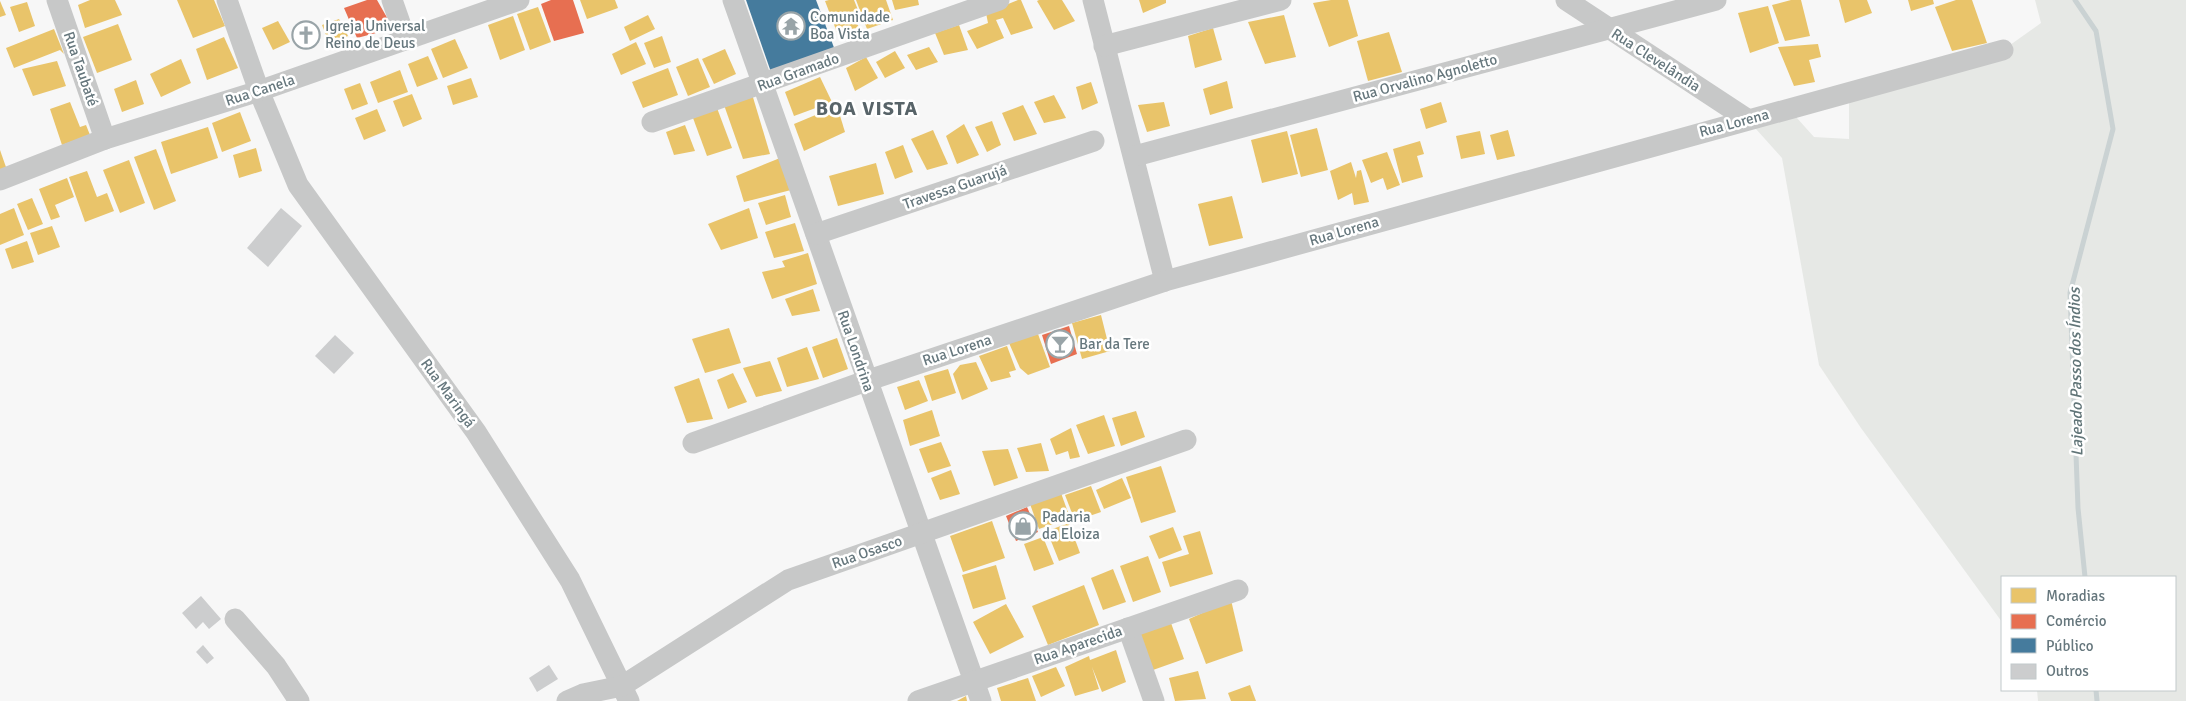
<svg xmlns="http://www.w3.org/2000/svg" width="2186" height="701" viewBox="0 0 2186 701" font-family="Signika,sans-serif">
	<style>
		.green { fill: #e6e8e5 }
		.homes { fill: #e9c46a }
		.shops { fill: #e76f51 }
		.public { fill: #457b9d }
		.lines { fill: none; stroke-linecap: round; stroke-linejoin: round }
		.stream { stroke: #cad2d3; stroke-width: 5 }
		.building { fill: #cccdce }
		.minor { stroke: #c7c8c8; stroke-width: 21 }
		.labels { text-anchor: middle; stroke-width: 5; stroke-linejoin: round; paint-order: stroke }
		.poi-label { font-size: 15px; fill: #66777d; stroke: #fff; text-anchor: start }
		.street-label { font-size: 15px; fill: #66777d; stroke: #fff }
		.water-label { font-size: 16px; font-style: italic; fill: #617578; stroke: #fff }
		.district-label { font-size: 20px; font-weight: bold; letter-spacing: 1px; fill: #586469; stroke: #fff }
	</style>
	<rect width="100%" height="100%" fill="#f7f7f7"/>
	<path class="green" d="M 2035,0 L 2186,0 L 2186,701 L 2038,701 L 2037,690 L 2175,690 L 2175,577 L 2002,577 L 2002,622 L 1861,428 L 1819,365 L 1782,158 L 1747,119 L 1788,108 L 1814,137 L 1849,139 L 1849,91 L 2003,50 L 2041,23 Z"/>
	<g class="homes">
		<path d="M 90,0 L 115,0 L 122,15 L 85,28 L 78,5 Z"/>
		<path d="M 177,0 L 214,0 L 225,26 L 193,38 Z"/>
		<path d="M 580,0 L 615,0 L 618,8 L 587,19 Z"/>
		<path d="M 829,0 L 854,0 L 860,15 L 854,19 L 859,27 L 838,35 L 825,1 Z"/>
		<path d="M 856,0 L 886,0 L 893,20 L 867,29 Z"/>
		<path d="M 892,0 L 918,0 L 919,5 L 895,10 Z"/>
		<path d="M 1018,0 L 1021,0 L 1033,28 L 1011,35 L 1003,18 L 996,20 L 1004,38 L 977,49 L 967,31 L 988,23 L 986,13 Z"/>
		<path d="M 1039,0 L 1062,0 L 1075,21 L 1054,30 L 1037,1 Z"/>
		<path d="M 1139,0 L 1166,0 L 1166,3 L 1143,13 Z"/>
		<path d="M 1331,0 L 1348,0 L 1358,36 L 1329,47 L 1313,3 Z"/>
		<path d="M 1791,0 L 1801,0 L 1810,36 L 1785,41 L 1772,5 Z"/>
		<path d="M 1839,0 L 1867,0 L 1872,13 L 1845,23 Z"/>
		<path d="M 1908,0 L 1933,0 L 1934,4 L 1911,11 Z"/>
		<path d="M 1956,0 L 1972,0 L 1987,43 L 1952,51 L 1935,7 Z"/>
		<path d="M 0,1 L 6,15 L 0,17 Z"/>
		<path d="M 27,2 L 35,26 L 19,32 L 10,7 Z"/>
		<path d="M 1768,6 L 1779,43 L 1750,53 L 1738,13 Z"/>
		<path d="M 538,7 L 551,42 L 530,50 L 517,14 Z"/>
		<path d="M 648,15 L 655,29 L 630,41 L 624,27 Z"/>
		<path d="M 1284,15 L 1296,57 L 1265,64 L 1248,22 Z"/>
		<path d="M 513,16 L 525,50 L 500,60 L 488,25 Z"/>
		<path d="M 339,19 L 348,36 L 330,45 L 322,25 Z"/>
		<path d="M 278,21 L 290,42 L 273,50 L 262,28 Z"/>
		<path d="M 118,24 L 132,60 L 97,73 L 83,37 Z"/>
		<path d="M 959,25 L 968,50 L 944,55 L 935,33 Z"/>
		<path d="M 1213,28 L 1222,60 L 1195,68 L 1188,36 Z"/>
		<path d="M 54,29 L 64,54 L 60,50 L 14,68 L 6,48 Z"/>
		<path d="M 1389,32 L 1402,72 L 1368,81 L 1357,41 Z"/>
		<path d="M 662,36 L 671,62 L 654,68 L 644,43 Z"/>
		<path d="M 224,37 L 238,68 L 207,80 L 196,49 Z"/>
		<path d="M 455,39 L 468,68 L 443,78 L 431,49 Z"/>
		<path d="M 636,42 L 646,64 L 621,75 L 612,54 Z"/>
		<path d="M 1818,44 L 1821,57 L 1809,60 L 1815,82 L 1794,86 L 1778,47 Z"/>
		<path d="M 929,47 L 938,62 L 916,70 L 907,55 Z"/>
		<path d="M 725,49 L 736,74 L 714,84 L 702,59 Z"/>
		<path d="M 895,51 L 905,68 L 885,78 L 876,62 Z"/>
		<path d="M 428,56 L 438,79 L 417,87 L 408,64 Z"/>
		<path d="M 866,57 L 878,78 L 855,91 L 846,68 Z"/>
		<path d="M 698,58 L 710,87 L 688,96 L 676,67 Z"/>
		<path d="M 181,59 L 191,83 L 161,97 L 150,74 Z"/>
		<path d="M 57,61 L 66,86 L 33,96 L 22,69 Z"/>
		<path d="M 668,68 L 678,95 L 643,108 L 632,82 Z"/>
		<path d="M 400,70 L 408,92 L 378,103 L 370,82 Z"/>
		<path d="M 820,77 L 832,102 L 794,116 L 785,92 Z"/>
		<path d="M 471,78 L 478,97 L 453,105 L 447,86 Z"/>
		<path d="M 136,80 L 144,104 L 122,112 L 114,89 Z"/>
		<path d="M 1227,81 L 1233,108 L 1210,115 L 1203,89 Z"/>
		<path d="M 1091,82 L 1098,103 L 1082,110 L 1076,87 Z"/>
		<path d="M 360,83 L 368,104 L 352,110 L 344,89 Z"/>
		<path d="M 412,94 L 422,119 L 403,127 L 393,101 Z"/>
		<path d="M 752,94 L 770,154 L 743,159 L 724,105 Z"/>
		<path d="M 1054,95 L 1066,118 L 1044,123 L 1034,102 Z"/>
		<path d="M 70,102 L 80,127 L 86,125 L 90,135 L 62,145 L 50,109 Z"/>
		<path d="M 1164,102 L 1170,126 L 1147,132 L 1138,105 Z"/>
		<path d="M 1441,102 L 1447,122 L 1426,129 L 1420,109 Z"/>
		<path d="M 1023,105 L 1037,134 L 1014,141 L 1002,113 Z"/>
		<path d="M 837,106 L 845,132 L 804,151 L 794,124 Z"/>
		<path d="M 717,108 L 732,148 L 707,156 L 693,118 Z"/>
		<path d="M 377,109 L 386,131 L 364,140 L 355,118 Z"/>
		<path d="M 240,112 L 251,141 L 222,152 L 212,123 Z"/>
		<path d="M 992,121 L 1001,145 L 987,152 L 975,127 Z"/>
		<path d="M 964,124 L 979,155 L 957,164 L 946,136 Z"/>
		<path d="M 685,125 L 695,151 L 674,155 L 666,132 Z"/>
		<path d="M 208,127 L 218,158 L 171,174 L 161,142 Z"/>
		<path d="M 1317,128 L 1328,170 L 1301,177 L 1290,135 Z"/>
		<path d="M 933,130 L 948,164 L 927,170 L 911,139 Z"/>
		<path d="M 1508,130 L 1515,156 L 1497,160 L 1490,135 Z"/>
		<path d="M 1287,131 L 1298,174 L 1262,183 L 1251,140 Z"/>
		<path d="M 1480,131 L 1485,154 L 1461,159 L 1456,136 Z"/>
		<path d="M 1420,141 L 1424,154 L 1417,156 L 1423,177 L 1402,183 L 1393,149 Z"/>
		<path d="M 903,145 L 913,172 L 895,179 L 885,152 Z"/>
		<path d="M 256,148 L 262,171 L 239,178 L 233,155 Z"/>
		<path d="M 156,149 L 176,201 L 154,210 L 134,157 Z"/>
		<path d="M 0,150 L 7,170 L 0,172 Z"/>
		<path d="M 1387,152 L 1400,185 L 1387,190 L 1383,178 L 1371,183 L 1362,160 Z"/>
		<path d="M 780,158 L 791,190 L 744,202 L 736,176 Z"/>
		<path d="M 129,160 L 145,203 L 120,213 L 103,170 Z"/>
		<path d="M 1351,162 L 1356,178 L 1357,171 L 1361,170 L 1369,202 L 1354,205 L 1352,193 L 1338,200 L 1330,171 Z"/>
		<path d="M 876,163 L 884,194 L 838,206 L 829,176 Z"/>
		<path d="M 87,171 L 97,197 L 107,193 L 114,211 L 85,222 L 69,177 Z"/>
		<path d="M 67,178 L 74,197 L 55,205 L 60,217 L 51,220 L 39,189 Z"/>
		<path d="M 785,195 L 791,217 L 766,225 L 758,203 Z"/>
		<path d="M 1232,196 L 1243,238 L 1209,246 L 1198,204 Z"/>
		<path d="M 32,198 L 43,224 L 28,230 L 17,204 Z"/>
		<path d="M 14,208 L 24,235 L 0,245 L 0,214 Z"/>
		<path d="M 749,208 L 758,238 L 721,250 L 708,224 Z"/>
		<path d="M 795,223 L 804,251 L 774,258 L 765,232 Z"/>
		<path d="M 52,226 L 60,247 L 38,255 L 30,233 Z"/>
		<path d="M 27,241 L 34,262 L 12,269 L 5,249 Z"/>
		<path d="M 808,253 L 817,284 L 772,299 L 762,272 L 785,267 L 782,261 Z"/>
		<path d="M 813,289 L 820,311 L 792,316 L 785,299 Z"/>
		<path d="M 1101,315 L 1110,351 L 1082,359 L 1072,323 Z"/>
		<path d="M 729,328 L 741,363 L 705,373 L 692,339 Z"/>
		<path d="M 1038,334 L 1050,367 L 1028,375 L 1020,368 L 1009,343 Z"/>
		<path d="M 837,338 L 848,369 L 823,378 L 812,347 Z"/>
		<path d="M 1007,346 L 1016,370 L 1009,372 L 1011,377 L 991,382 L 979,356 Z"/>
		<path d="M 807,347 L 819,379 L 787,387 L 777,358 Z"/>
		<path d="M 770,361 L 782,391 L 756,397 L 743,368 Z"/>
		<path d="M 976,362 L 988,389 L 962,400 L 953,374 L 960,365 Z"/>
		<path d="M 948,369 L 956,393 L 932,401 L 924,376 Z"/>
		<path d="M 733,373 L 747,402 L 728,409 L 717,380 Z"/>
		<path d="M 699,378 L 713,419 L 687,423 L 674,387 Z"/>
		<path d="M 919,380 L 928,401 L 905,410 L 897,387 Z"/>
		<path d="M 932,410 L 940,436 L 910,446 L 903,420 Z"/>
		<path d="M 1136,411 L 1145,437 L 1121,446 L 1112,418 Z"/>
		<path d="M 1104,415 L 1115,446 L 1088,454 L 1076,425 Z"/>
		<path d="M 1071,428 L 1080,457 L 1070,459 L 1068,451 L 1056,455 L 1050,439 Z"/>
		<path d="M 941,442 L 951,466 L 928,473 L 919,449 Z"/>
		<path d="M 1041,443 L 1049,471 L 1026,472 L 1017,448 Z"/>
		<path d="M 1008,449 L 1018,478 L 994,486 L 982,451 Z"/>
		<path d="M 1161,466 L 1176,512 L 1141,523 L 1126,477 Z"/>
		<path d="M 951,470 L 960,494 L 940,500 L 931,478 Z"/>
		<path d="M 1122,478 L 1131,498 L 1104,509 L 1096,490 Z"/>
		<path d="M 1091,486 L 1101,512 L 1075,521 L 1065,495 Z"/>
		<path d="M 1061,493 L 1070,518 L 1039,529 L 1030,504 Z"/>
		<path d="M 992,521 L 1005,558 L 963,572 L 950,536 Z"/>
		<path d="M 1069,523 L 1080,553 L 1059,561 L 1047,531 Z"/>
		<path d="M 1173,527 L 1182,550 L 1159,559 L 1149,536 Z"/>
		<path d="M 1200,531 L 1213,574 L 1170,587 L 1162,562 L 1189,554 L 1183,536 Z"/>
		<path d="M 1043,537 L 1054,564 L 1034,571 L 1024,544 Z"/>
		<path d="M 1148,556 L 1161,592 L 1133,602 L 1120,566 Z"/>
		<path d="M 996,565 L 1006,599 L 973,609 L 962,575 Z"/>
		<path d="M 1113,569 L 1126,602 L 1103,610 L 1091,578 Z"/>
		<path d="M 1084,585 L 1099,625 L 1048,645 L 1032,606 Z"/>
		<path d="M 1231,600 L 1243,651 L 1206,664 L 1189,619 Z"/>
		<path d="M 1006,604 L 1024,637 L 990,654 L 973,622 Z"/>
		<path d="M 1171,623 L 1184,659 L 1153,670 L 1140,634 Z"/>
		<path d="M 1116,650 L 1126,682 L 1102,692 L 1092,667 L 1099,689 L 1075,696 L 1065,667 L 1089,656 L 1090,660 Z"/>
		<path d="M 1056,667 L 1065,686 L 1041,697 L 1032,676 Z"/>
		<path d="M 1198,671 L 1206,699 L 1175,701 L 1169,678 Z"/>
		<path d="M 1028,678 L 1036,701 L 1001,701 L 997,688 Z"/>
		<path d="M 1250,685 L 1256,701 L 1231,701 L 1228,693 Z"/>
		<path d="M 966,696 L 967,701 L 957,701 Z"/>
	</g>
	<g class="shops">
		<path d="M 367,0 L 377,0 L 389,21 L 378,27 L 380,32 L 357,38 L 344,8 Z"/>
		<path d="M 551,0 L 573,0 L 584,33 L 554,41 L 541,4 Z"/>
		<path d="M 1069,326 L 1077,354 L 1051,364 L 1042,335 Z"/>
		<path d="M 1027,507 L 1038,532 L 1016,541 L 1006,516 Z"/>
	</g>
	<g class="public">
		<path d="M 746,0 L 816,0 L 836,53 L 772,75 Z"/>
		<path d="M 310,21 L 319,42 L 300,47 L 294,28 Z"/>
	</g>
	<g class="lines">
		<g class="stream">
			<path d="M 2075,0 L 2096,31 L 2113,129 L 2070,293 L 2078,508 L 2085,577"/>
			<path d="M 2096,690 L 2097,701"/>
		</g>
	</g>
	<g class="building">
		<path d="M 281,208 L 302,226 L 268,267 L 247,248 Z"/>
		<path d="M 335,335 L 354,353 L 334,374 L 315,356 Z"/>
		<path d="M 201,596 L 221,619 L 209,629 L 203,622 L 196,629 L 182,613 Z"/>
		<path d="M 203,645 L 214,658 L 207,664 L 196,652 Z"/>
		<path d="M 549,665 L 558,679 L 537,692 L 529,678 Z"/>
	</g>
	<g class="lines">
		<g class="minor">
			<path d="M 57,0 L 105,139"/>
			<path d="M 227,0 L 259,91 L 298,185 L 476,432 L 570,580 L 629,701"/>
			<path d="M 392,0 L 406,40"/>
			<path d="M 733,0 L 981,701"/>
			<path d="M 1093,0 L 1165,281"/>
			<path d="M 1566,0 L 1747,119"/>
			<path d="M 1104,46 L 1281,0"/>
			<path d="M 652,122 L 999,0"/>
			<path d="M 1135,156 L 1716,0"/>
			<path d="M 0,180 L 105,139 L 259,91 L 519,0"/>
			<path d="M 816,234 L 1094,141"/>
			<path d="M 693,443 L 866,381 L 1165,281 L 2003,50"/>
			<path d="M 235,619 L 276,666 L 299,701"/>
			<path d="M 1128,628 L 1154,701"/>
			<path d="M 567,701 L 583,694 L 622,686 L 788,580 L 1186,440"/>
			<path d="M 918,701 L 1238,590"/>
		</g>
	</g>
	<defs>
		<g id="temple-ring" transform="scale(1.4375)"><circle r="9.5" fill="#fff" stroke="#99a4a8" stroke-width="1.5"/><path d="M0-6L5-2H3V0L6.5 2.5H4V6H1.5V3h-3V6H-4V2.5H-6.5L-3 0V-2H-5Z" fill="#99a4a8"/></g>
		<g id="church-ring" transform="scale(1.4375)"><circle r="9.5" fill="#fff" stroke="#99a4a8" stroke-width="1.5"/><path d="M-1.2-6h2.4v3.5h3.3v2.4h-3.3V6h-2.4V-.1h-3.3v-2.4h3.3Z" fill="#99a4a8"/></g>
		<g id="bar-ring" transform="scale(1.4375)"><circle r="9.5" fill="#fff" stroke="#99a4a8" stroke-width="1.5"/><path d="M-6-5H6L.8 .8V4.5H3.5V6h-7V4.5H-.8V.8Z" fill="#99a4a8"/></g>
		<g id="shop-ring" transform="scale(1.4375)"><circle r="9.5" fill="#fff" stroke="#99a4a8" stroke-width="1.5"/><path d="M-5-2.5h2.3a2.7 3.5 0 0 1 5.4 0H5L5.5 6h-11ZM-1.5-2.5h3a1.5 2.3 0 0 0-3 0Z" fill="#99a4a8"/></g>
	</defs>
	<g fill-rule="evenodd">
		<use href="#temple-ring" x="791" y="26"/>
		<use href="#church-ring" x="306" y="35"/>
		<use href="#bar-ring" x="1060" y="344"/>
		<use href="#shop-ring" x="1023" y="526"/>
	</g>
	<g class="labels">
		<g class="poi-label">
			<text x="810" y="22">Comunidade<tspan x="810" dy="17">Boa Vista</tspan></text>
			<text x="325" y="31">Igreja Universal<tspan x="325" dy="17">Reino de Deus</tspan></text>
			<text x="1079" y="349">Bar da Tere</text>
			<text x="1042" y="522">Padaria<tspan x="1042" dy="17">da Eloiza</tspan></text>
		</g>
		<g class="street-label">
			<text transform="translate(1656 60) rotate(33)" y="5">Rua Clevelândia</text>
			<text transform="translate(81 69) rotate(71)" y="5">Rua Taubaté</text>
			<text transform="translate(798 72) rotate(-20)" y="5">Rua Gramado</text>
			<text transform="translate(1425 78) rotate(-15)" y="5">Rua Orvalino Agnoletto</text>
			<text transform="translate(260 90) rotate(-18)" y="5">Rua Canela</text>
			<text transform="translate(1734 123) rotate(-15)" y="5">Rua Lorena</text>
			<text transform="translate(955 187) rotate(-19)" y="5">Travessa Guarujá</text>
			<text transform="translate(1344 231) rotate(-16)" y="5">Rua Lorena</text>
			<text transform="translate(957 350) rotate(-18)" y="5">Rua Lorena</text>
			<text transform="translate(856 351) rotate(71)" y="5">Rua Londrina</text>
			<text transform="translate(448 393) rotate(54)" y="5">Rua Maringá</text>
			<text transform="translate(867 552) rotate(-19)" y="5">Rua Osasco</text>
			<text transform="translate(1078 645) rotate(-19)" y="5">Rua Aparecida</text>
		</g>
		<g class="water-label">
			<text transform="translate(2075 372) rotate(-91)" y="6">Lajeado Passo dos Índios</text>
		</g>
		<g class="district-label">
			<text x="867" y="115">BOA VISTA</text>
		</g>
	</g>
	<rect x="2001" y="576" width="175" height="115" fill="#ffffff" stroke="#c2c9cb"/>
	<rect x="2011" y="588" width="25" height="15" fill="#e9c46a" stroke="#c2c9cb"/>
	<text x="2046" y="601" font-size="15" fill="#66777d">Moradias</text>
	<rect x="2011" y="614" width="25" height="15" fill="#e76f51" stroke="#c2c9cb"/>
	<text x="2046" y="626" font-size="15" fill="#66777d">Comércio</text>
	<rect x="2011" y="638" width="25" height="15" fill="#457b9d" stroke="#c2c9cb"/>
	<text x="2046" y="651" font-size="15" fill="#66777d">Público</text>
	<rect x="2011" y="664" width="25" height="15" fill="#cccdce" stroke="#c2c9cb"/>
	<text x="2046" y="676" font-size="15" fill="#66777d">Outros</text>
</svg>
